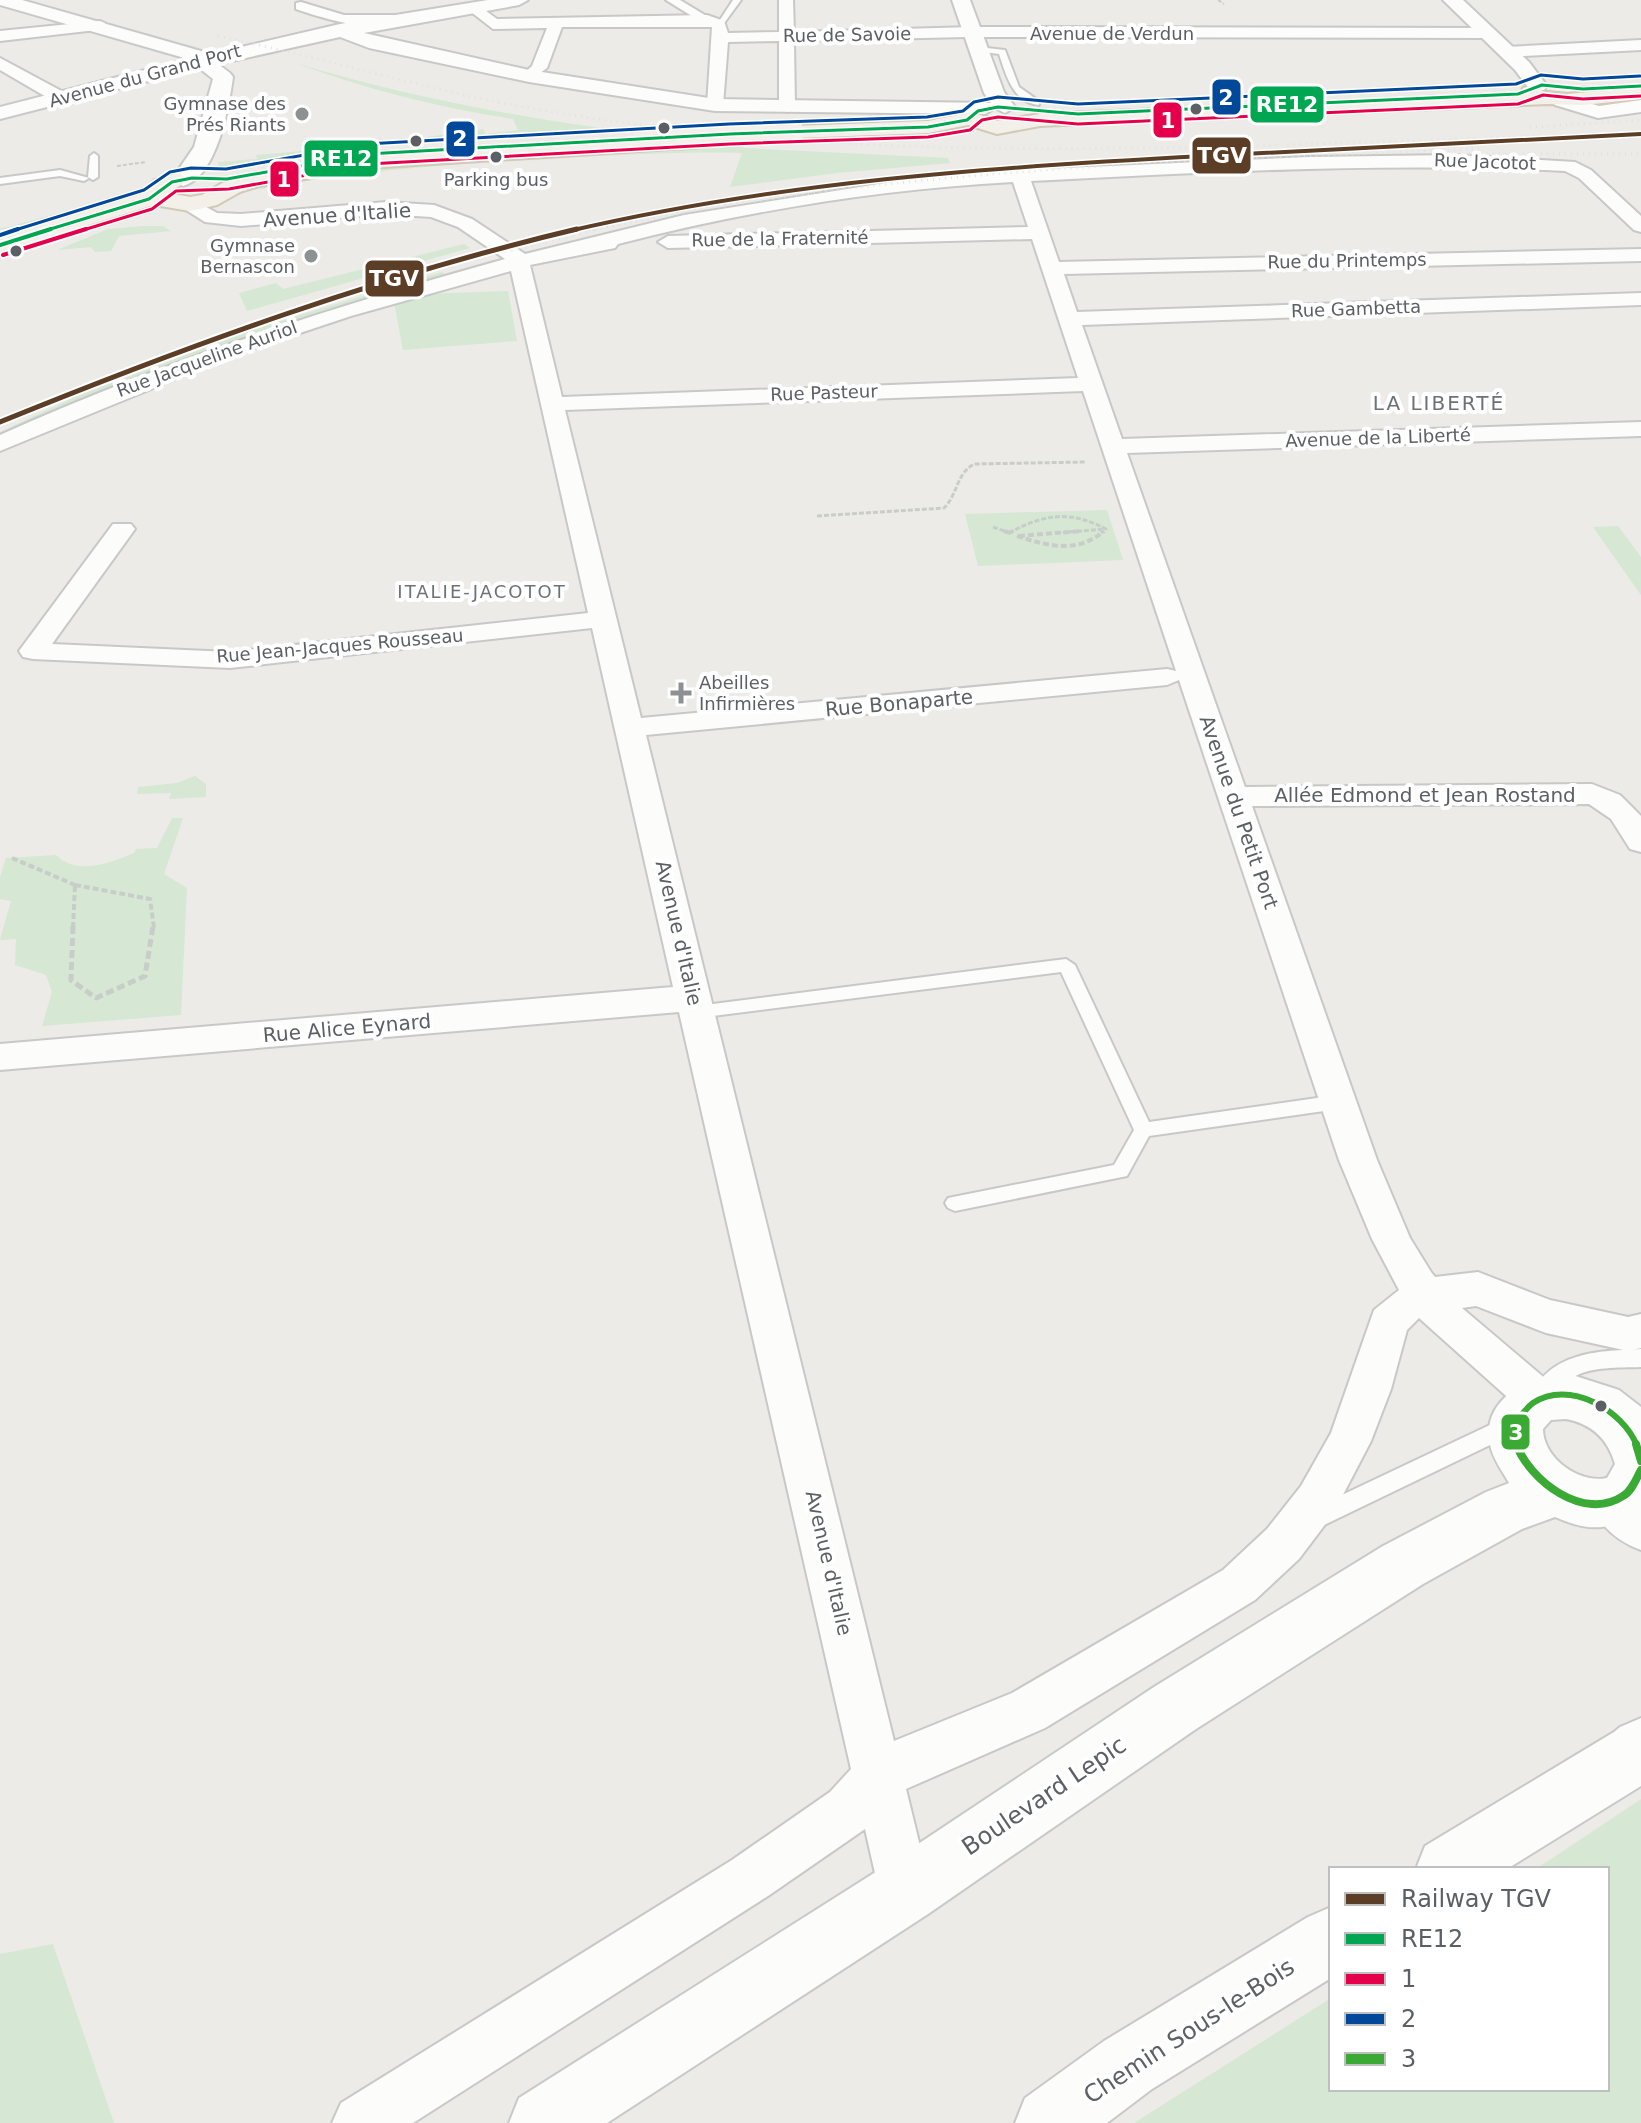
<svg xmlns="http://www.w3.org/2000/svg" width="1641" height="2123" viewBox="0 0 1641 2123" font-family="'DejaVu Sans',sans-serif">
	<style>
		.green { fill: #d6e7d3 }
		.lines { fill: none; stroke-linecap: round; stroke-linejoin: round }
		.service-casing { stroke: #c8c8c8; stroke-width: 4 }
		.pedestrian-casing { stroke: #c8c8c8; stroke-width: 4 }
		.minor-casing { stroke: #c8c8c8; stroke-width: 4 }
		.tertiary-casing { stroke: #c8c8c8; stroke-width: 4 }
		.secondary-casing { stroke: #c8c9c9; stroke-width: 4 }
		.primary-casing { stroke: #d2cab7; stroke-width: 4 }
		.path-far3 { stroke: #c8cdca; stroke-width: 2; stroke-dasharray: 4 2; stroke-linecap: butt }
		.path-far2 { stroke: #c8cdca; stroke-width: 3; stroke-dasharray: 5 2; stroke-linecap: butt }
		.path-far1 { stroke: #c8cdca; stroke-width: 4; stroke-dasharray: 6 3; stroke-linecap: butt }
		.path { stroke: #c8cdca; stroke-width: 5; stroke-dasharray: 8 4; stroke-linecap: butt }
		.service { fill: #fcfcfb; fill-rule: evenodd }
		.pedestrian { fill: #fcfcfb; fill-rule: evenodd }
		.minor { fill: #fcfcfb; fill-rule: evenodd }
		.tertiary { fill: #fcfcfb; fill-rule: evenodd }
		.secondary { fill: #fcfcfb; fill-rule: evenodd }
		.primary { fill: #f2f0e9; fill-rule: evenodd }
		.rail-far1 { stroke: #e3e2e2; stroke-width: 3; stroke-dasharray: 1 5; stroke-linecap: butt }
		.rail { stroke: #e3e2e2; stroke-width: 4; stroke-dasharray: 1 6; stroke-linecap: butt }
		.primary-bridge-casing { stroke: #d2cab7; stroke-width: 23; stroke-linecap: butt }
		.primary-bridge { stroke: #f2f0e9; stroke-width: 21 }
		.bus-1-far1-casing { stroke: #fff; stroke-width: 6 }
		.bus-1-casing { stroke: #fff; stroke-width: 8 }
		.bus-2-far1-casing { stroke: #fff; stroke-width: 6 }
		.bus-2-casing { stroke: #fff; stroke-width: 8 }
		.bus-3-far1-casing { stroke: #fff; stroke-width: 6 }
		.bus-3-casing { stroke: #fff; stroke-width: 8 }
		.bus-4-far1-casing { stroke: #fff; stroke-width: 12 }
		.bus-4-casing { stroke: #fff; stroke-width: 14 }
		.bus-1-far1 { stroke: #00a651; stroke-width: 3 }
		.bus-1 { stroke: #00a651; stroke-width: 4 }
		.bus-2-far1 { stroke: #e5004c; stroke-width: 3 }
		.bus-2 { stroke: #e5004c; stroke-width: 4 }
		.bus-3-far1 { stroke: #004899; stroke-width: 3 }
		.bus-3 { stroke: #004899; stroke-width: 4 }
		.bus-4-far1 { stroke: #3aaa35; stroke-width: 6 }
		.bus-4 { stroke: #3aaa35; stroke-width: 8 }
		.rail-1-far1-casing { stroke: #fff; stroke-width: 7 }
		.rail-1-casing { stroke: #fff; stroke-width: 9 }
		.rail-1-far1 { stroke: #5c3e26; stroke-width: 4 }
		.rail-1 { stroke: #5c3e26; stroke-width: 5 }
		.bus-dot { fill: #5c6064; stroke: #fff; stroke-width: 3 }
		.poi-dot { fill: #8e9192; stroke: #fff; stroke-width: 3 }
		.labels { text-anchor: middle; stroke-width: 8; stroke-linejoin: round; paint-order: stroke }
		.far-street-label { font-size: 18px; fill: #5c6064; stroke: #fff }
		.far-poi-label { font-size: 18px; fill: #5c6064; stroke: #fff; text-anchor: end }
		.bus-label { font-size: 18px; fill: #5c6064; stroke: #fff }
		.far-neighbourhood-label { font-size: 18px; letter-spacing: 2px; fill: #6e7276; stroke: #fff }
		.street-label { font-size: 20px; fill: #5c6064; stroke: #fff }
		.far-quarter-label { font-size: 20px; letter-spacing: 2px; fill: #6e7276; stroke: #fff }
		.near-street-label { font-size: 24px; fill: #5c6064; stroke: #fff }
		.line-badge { stroke: #fff; stroke-width: 3 }
		.badge-label { font-size: 22px; text-anchor: middle; font-weight: bold; fill: #fff }
	</style>
	<rect width="100%" height="100%" fill="#ecebe7"/>
	<g class="green">
		<path d="M 295,63 C 404,96 516,117 629,132 L 357,147 L 483,129 L 486,134 L 518,130 L 513,119 C 439,108 366,89 295,63 Z"/>
		<path d="M 731,143 L 744,148 L 948,158 L 950,163 L 837,173 L 730,187 L 742,153 C 672,151 603,156 534,160 C 442,165 351,171 261,189 L 255,185 L 357,167 Z"/>
		<path d="M 324,149 L 330,152 L 220,172 L 218,162 L 257,159 L 256,155 Z"/>
		<path d="M 147,185 L 152,185 L 136,195 L 0,236 L 0,229 L 130,194 Z"/>
		<path d="M 143,226 L 162,226 L 171,231 L 119,236 L 111,251 L 95,252 L 91,247 L 57,250 L 108,229 Z"/>
		<path d="M 464,244 L 470,248 L 247,311 L 239,293 L 276,283 L 283,289 Z"/>
		<path d="M 442,272 L 448,276 L 0,441 L 0,432 L 77,396 L 260,327 Z"/>
		<path d="M 508,291 L 517,341 L 403,350 L 394,302 L 425,294 Z"/>
		<path d="M 1107,510 L 1123,560 L 978,566 L 965,514 Z"/>
		<path d="M 1618,526 L 1641,557 L 1641,595 L 1593,527 Z"/>
		<path d="M 195,776 L 206,784 L 206,797 L 169,799 L 171,793 L 137,794 L 138,787 L 177,783 Z"/>
		<path d="M 172,818 L 183,818 L 164,874 L 187,888 L 181,1015 L 42,1026 L 52,992 L 46,975 L 15,965 L 16,939 L 0,940 L 11,901 L 0,899 L 0,877 L 6,858 L 56,855 C 77,876 110,863 134,853 L 136,849 L 157,848 Z"/>
		<path d="M 1641,1799 L 1641,2123 L 1134,2123 L 1331,1998 L 1331,2089 L 1607,2089 L 1607,1869 L 1536,1869 Z"/>
		<path d="M 53,1944 L 114,2123 L 0,2123 L 0,1954 Z"/>
	</g>
	<g class="lines">
		<g class="service-casing">
			<g id="service">
				<path d="M 733,0 L 741,0 L 722,26 L 716,26 Z"/>
				<path d="M 978,47 L 1005,50 L 1019,87 L 1039,101 L 1039,105 C 1013,103 1006,75 999,54 L 975,51 Z"/>
				<path d="M 94,153 L 98,156 L 98,177 L 93,180 L 88,177 L 90,156 Z"/>
				<path d="M 60,170 L 89,178 L 84,181 L 60,176 L 0,184 L 0,178 Z"/>
				<path d="M 1066,959 L 1075,965 L 1149,1122 L 1338,1095 L 1345,1097 L 1347,1102 L 1345,1107 L 1338,1109 L 1149,1136 L 1127,1176 L 955,1211 L 948,1208 L 945,1203 L 948,1198 L 1114,1165 L 1134,1130 L 1061,972 L 697,1018 L 688,1012 L 697,1006 Z"/>
				<path d="M 1641,1349 L 1641,1367 C 1619,1368 1591,1366 1572,1378 C 1559,1386 1553,1405 1536,1399 L 1533,1392 C 1553,1351 1602,1351 1641,1349 Z"/>
				<path d="M 1511,1415 L 1519,1417 L 1522,1424 L 1519,1431 L 1322,1526 L 1314,1529 L 1306,1526 L 1303,1519 L 1306,1512 Z"/>
			</g>
		</g>
		<g class="pedestrian-casing">
			<path id="pedestrian" d="M 666,0 L 680,0 L 713,20 L 703,23 Z"/>
		</g>
		<g class="minor-casing">
			<g id="minor">
				<path d="M 779,0 L 793,0 L 794,32 L 972,27 L 1487,28 L 1495,33 L 1487,38 L 967,37 L 794,41 L 795,107 L 787,112 L 779,107 L 779,41 L 728,42 L 723,105 L 715,110 L 707,105 L 712,27 L 562,27 L 547,68 L 529,81 L 521,76 L 532,66 L 547,28 L 493,29 L 466,8 L 468,5 L 478,5 L 497,19 L 707,15 L 724,21 L 728,33 L 779,32 Z"/>
				<path d="M 301,2 L 344,15 L 394,15 L 402,20 C 381,37 319,17 296,9 L 296,3 Z"/>
				<path d="M 100,21 L 105,23 L 105,29 L 0,41 L 0,31 Z"/>
				<path d="M 1641,40 L 1641,50 L 1507,57 L 1499,52 L 1507,47 Z"/>
				<path d="M 0,58 L 67,94 L 69,98 L 61,103 L 55,102 L 0,70 Z"/>
				<path d="M 1454,155 L 1575,162 L 1591,170 L 1641,216 L 1641,232 L 1634,230 L 1579,178 L 1565,171 C 1387,162 1209,172 1031,181 L 1059,262 L 1641,249 L 1641,261 L 1064,274 L 1077,312 L 1641,293 L 1641,305 L 1082,325 L 1122,439 L 1641,422 L 1641,436 L 1127,453 L 1245,787 L 1592,784 L 1620,795 L 1641,816 L 1641,852 L 1630,849 L 1611,819 L 1589,804 L 1252,806 L 1377,1160 L 1410,1238 L 1431,1272 L 1435,1277 L 1478,1272 L 1550,1300 L 1628,1317 L 1641,1314 L 1641,1348 L 1628,1351 L 1546,1333 L 1476,1306 L 1462,1308 L 1554,1386 L 1560,1399 L 1554,1412 L 1539,1418 L 1524,1412 L 1419,1318 L 1407,1330 L 1391,1389 L 1371,1441 L 1333,1514 L 1299,1559 L 1255,1600 L 1045,1728 L 906,1789 L 931,1891 L 924,1910 L 905,1917 L 886,1910 L 879,1891 L 865,1829 L 768,1896 L 413,2123 L 332,2123 L 341,2103 L 732,1860 L 830,1792 L 851,1769 L 679,1012 L 0,1070 L 0,1044 L 673,987 L 592,628 L 230,668 L 33,659 L 23,657 L 19,651 L 113,524 L 131,524 L 135,529 L 52,644 L 230,652 L 588,613 L 511,271 L 351,316 L 234,355 L 0,451 L 0,435 C 164,361 332,307 505,259 L 458,227 L 431,217 L 386,214 L 241,226 L 205,222 L 183,208 L 181,204 L 190,198 L 217,213 L 241,214 L 386,202 L 434,205 L 472,219 L 525,254 L 684,215 L 910,179 L 1020,170 L 1308,157 ZM 1013,182 L 1028,227 L 668,236 L 658,242 L 668,248 L 1032,239 L 1078,378 L 562,397 L 530,265 L 615,248 L 618,244 C 746,211 881,189 1013,182 ZM 1083,391 L 1176,671 L 1167,669 L 641,718 L 565,410 ZM 1179,680 L 1339,1160 L 1372,1239 L 1399,1290 L 1374,1310 L 1331,1433 L 1301,1486 L 1267,1529 L 1223,1570 L 1012,1693 L 894,1741 L 646,735 L 1167,685 Z"/>
			</g>
		</g>
		<g class="tertiary-casing">
			<g id="tertiary">
				<path d="M 488,0 L 528,0 L 519,5 L 364,33 L 529,70 L 715,99 L 991,103 L 984,93 L 952,0 L 970,0 L 1004,92 L 1015,107 L 1005,113 L 995,108 L 985,114 L 715,111 L 529,82 L 369,48 L 340,37 L 205,67 L 195,61 L 198,57 L 340,24 Z"/>
				<path d="M 1443,0 L 1463,0 L 1529,62 L 1547,86 L 1544,90 L 1530,90 L 1515,70 Z"/>
				<path d="M 1562,95 L 1599,106 L 1641,100 L 1641,112 L 1598,118 L 1555,105 L 1552,101 Z"/>
				<path d="M 1615,1475 L 1634,1482 L 1641,1489 L 1641,1550 C 1616,1541 1599,1525 1588,1500 L 1596,1482 Z"/>
				<path d="M 1641,1718 L 1641,1786 L 1507,1869 L 1416,1869 L 1425,1846 L 1614,1732 L 1620,1727 Z"/>
				<path d="M 1331,1907 L 1331,1978 L 1152,2089 L 1107,2123 L 1015,2123 L 1025,2098 L 1104,2041 L 1308,1917 Z"/>
			</g>
		</g>
		<g class="secondary-casing">
			<g id="secondary">
				<path d="M 0,0 L 22,0 L 201,51 L 230,73 L 233,77 C 229,107 217,177 183,186 L 172,179 L 194,147 L 213,79 L 199,68 L 0,119 L 0,107 L 188,59 L 0,5 Z"/>
				<path d="M 1566,1373 L 1619,1390 L 1641,1407 L 1641,1515 C 1606,1529 1591,1533 1555,1517 L 1522,1529 L 1423,1584 L 1196,1729 L 928,1914 L 607,2123 L 509,2123 L 519,2098 L 882,1868 L 1154,1687 L 1383,1546 L 1486,1492 L 1509,1483 C 1503,1472 1492,1458 1490,1444 C 1481,1399 1528,1376 1566,1373 ZM 1566,1419 C 1592,1424 1608,1439 1615,1464 L 1607,1478 C 1579,1484 1543,1458 1543,1429 L 1551,1420 Z"/>
			</g>
		</g>
		<g class="primary-casing">
			<g id="primary">
				<path d="M 1530,86 L 1546,92 L 1567,94 L 1641,87 L 1641,99 L 1583,105 L 1547,104 L 1040,126 L 997,134 L 968,125 L 928,133 L 794,138 L 783,132 L 794,126 L 928,121 L 972,112 L 997,121 L 1040,114 L 1521,94 L 1523,88 Z"/>
				<path d="M 694,136 L 705,142 L 702,147 L 384,167 L 259,186 L 240,192 L 217,205 L 190,211 L 154,205 L 0,252 L 0,237 L 141,194 L 155,180 L 178,173 L 189,180 L 168,193 L 190,197 L 202,195 L 224,182 L 257,173 L 384,153 Z"/>
			</g>
		</g>
		<g class="path-far3">
			<path d="M 1218,0 L 1224,4"/>
			<path d="M 117,166 L 146,162"/>
		</g>
		<g class="path-far2">
			<path d="M 817,516 L 944,508 C 958,494 956,474 974,464 L 1086,462"/>
			<path d="M 993,527 L 1010,533"/>
			<path d="M 1009,533 C 1044,514 1070,510 1106,529 L 1101,533"/>
			<path d="M 1056,533 L 1105,529"/>
		</g>
		<g class="path-far1">
			<path d="M 1004,531 L 1010,533"/>
			<path d="M 1009,533 L 1013,531"/>
			<path d="M 1017,536 C 1048,546 1077,554 1104,531"/>
			<path d="M 1019,536 L 1081,531"/>
			<path d="M 12,858 L 75,885"/>
			<path d="M 75,885 L 150,899 L 154,928"/>
			<path d="M 73,928 L 75,885"/>
		</g>
		<path class="path" d="M 73,926 L 71,980 L 96,998 L 145,976 L 153,926"/>
		<use href="#service" class="service"/>
		<use href="#pedestrian" class="pedestrian"/>
		<use href="#minor" class="minor"/>
		<use href="#tertiary" class="tertiary"/>
		<use href="#secondary" class="secondary"/>
		<use href="#primary" class="primary"/>
		<g class="rail-far1">
			<path d="M 218,36 C 295,52 370,73 447,91 C 519,108 592,119 666,128 C 958,163 1253,145 1546,136"/>
			<path d="M 1530,127 L 1641,120"/>
			<path d="M 1469,154 L 1641,154"/>
			<path d="M 589,231 C 883,168 1181,161 1480,149"/>
		</g>
		<path class="rail" d="M 409,274 L 599,229"/>
		<g class="primary-bridge-casing">
			<path id="primary-bridge" d="M 643,139 L 794,132"/>
		</g>
		<use href="#primary-bridge" class="primary-bridge"/>
		<g class="bus-1-far1-casing">
			<path id="bus-1-far1" d="M 44,231 L 149,199 L 172,182 L 192,178 L 227,179 L 367,154 L 730,134 L 928,127 L 967,120 L 978,111 L 998,107 L 1078,114 L 1518,94 L 1542,85 L 1583,89 L 1641,86"/>
		</g>
		<g class="bus-1-casing">
			<path id="bus-1" d="M 0,245 L 51,229"/>
		</g>
		<g class="bus-2-far1-casing">
			<path id="bus-2-far1" d="M 80,231 L 152,209 L 176,191 L 229,189 L 368,164 L 730,144 L 928,137 L 970,130 L 982,120 L 998,117 L 1078,124 L 1518,104 L 1543,95 L 1583,99 L 1641,96"/>
		</g>
		<g class="bus-2-casing">
			<path id="bus-2" d="M 3,255 L 86,229"/>
		</g>
		<g class="bus-3-far1-casing">
			<path id="bus-3-far1" d="M 12,231 L 144,190 L 170,172 L 191,168 L 226,169 L 366,144 L 729,124 L 927,117 L 963,111 L 974,102 L 998,97 L 1078,104 L 1516,84 L 1541,75 L 1583,79 L 1640,76"/>
		</g>
		<g class="bus-3-casing">
			<path id="bus-3" d="M 0,235 L 18,229"/>
		</g>
		<g class="bus-4-far1-casing">
			<path id="bus-4-far1" d="M 1517,1446 L 1516,1422 C 1521,1416 1526,1408 1533,1403 C 1569,1379 1623,1410 1637,1446"/>
		</g>
		<g class="bus-4-casing">
			<g id="bus-4">
				<path d="M 1516,1444 C 1530,1481 1584,1522 1623,1496 C 1632,1491 1636,1479 1641,1470"/>
				<path d="M 1636,1444 L 1641,1461"/>
			</g>
		</g>
		<use href="#bus-1-far1" class="bus-1-far1"/>
		<use href="#bus-1" class="bus-1"/>
		<use href="#bus-2-far1" class="bus-2-far1"/>
		<use href="#bus-2" class="bus-2"/>
		<use href="#bus-3-far1" class="bus-3-far1"/>
		<use href="#bus-3" class="bus-3"/>
		<use href="#bus-4-far1" class="bus-4-far1"/>
		<use href="#bus-4" class="bus-4"/>
		<g class="rail-1-far1-casing">
			<path id="rail-1-far1" d="M 569,231 C 778,182 991,167 1205,156 C 1351,149 1496,141 1641,134"/>
		</g>
		<g class="rail-1-casing">
			<path id="rail-1" d="M 0,422 C 189,345 379,276 577,229"/>
		</g>
		<use href="#rail-1-far1" class="rail-1-far1"/>
		<use href="#rail-1" class="rail-1"/>
	</g>
	<g class="bus-dot">
		<circle cx="1196" cy="109" r="7"/>
		<circle cx="664" cy="128" r="7"/>
		<circle cx="416" cy="141" r="7"/>
		<circle cx="496" cy="157" r="7"/>
		<circle cx="16" cy="251" r="7"/>
		<circle cx="1601" cy="1406" r="7"/>
	</g>
	<g class="poi-dot">
		<circle cx="302" cy="114" r="8"/>
		<circle cx="311" cy="256" r="8"/>
		<path d="M677 681h8v8h8v8h-8v8h-8v-8h-8v-8h8z"/>
	</g>
	<g class="labels">
		<g class="far-street-label">
			<text x="1112" y="40">Avenue de Verdun</text>
			<text transform="translate(847 35) rotate(-1)" y="6">Rue de Savoie</text>
			<text transform="translate(145 76) rotate(-15)" y="6">Avenue du Grand Port</text>
			<text transform="translate(1485 162) rotate(2)" y="6">Rue Jacotot</text>
			<text transform="translate(780 239) rotate(-1)" y="6">Rue de la Fraternité</text>
			<text transform="translate(1347 261) rotate(-1)" y="6">Rue du Printemps</text>
			<text transform="translate(1356 309) rotate(-2)" y="6">Rue Gambetta</text>
			<text transform="translate(207 359) rotate(-20)" y="6">Rue Jacqueline Auriol</text>
			<text transform="translate(824 393) rotate(-2)" y="6">Rue Pasteur</text>
			<text transform="translate(1378 438) rotate(-2)" y="6">Avenue de la Liberté</text>
			<text transform="translate(340 646) rotate(-5)" y="6">Rue Jean-Jacques Rousseau</text>
		</g>
		<g class="far-poi-label">
			<text x="286" y="110">Gymnase des<tspan x="286" dy="21">Prés Riants</tspan></text>
			<text x="295" y="252">Gymnase<tspan x="295" dy="21">Bernascon</tspan></text>
			<text x="699" y="689" text-anchor="start">Abeilles<tspan x="699" dy="21">Infirmières</tspan></text>
		</g>
		<g class="bus-label">
			<text x="496" y="186">Parking bus</text>
		</g>
		<g class="far-neighbourhood-label">
			<text x="482" y="598">ITALIE-JACOTOT</text>
		</g>
		<g class="street-label">
			<text transform="translate(337 215) rotate(-4)" y="7">Avenue d'Italie</text>
			<text transform="translate(899 703) rotate(-5)" y="7">Rue Bonaparte</text>
			<text x="1425" y="802">Allée Edmond et Jean Rostand</text>
			<text transform="translate(1239 812) rotate(71)" y="7">Avenue du Petit Port</text>
			<text transform="translate(679 933) rotate(77)" y="7">Avenue d'Italie</text>
			<text transform="translate(347 1028) rotate(-5)" y="7">Rue Alice Eynard</text>
			<text transform="translate(829 1563) rotate(77)" y="7">Avenue d'Italie</text>
		</g>
		<g class="far-quarter-label">
			<text x="1439" y="410">LA LIBERTÉ</text>
		</g>
		<g class="near-street-label">
			<text transform="translate(1044 1796) rotate(-34)" y="8">Boulevard Lepic</text>
			<text transform="translate(1189 2031) rotate(-33)" y="8">Chemin Sous-le-Bois</text>
		</g>
	</g>
	<g class="line-badge">
		<rect x="1211" y="78" width="31" height="38" rx="8" fill="#004899"/>
		<rect x="1249" y="85" width="76" height="39" rx="8" fill="#00a651"/>
		<rect x="1152" y="101" width="31" height="38" rx="8" fill="#e5004c"/>
		<rect x="445" y="120" width="31" height="38" rx="8" fill="#004899"/>
		<rect x="1191" y="136" width="61" height="39" rx="8" fill="#5c3e26"/>
		<rect x="303" y="139" width="76" height="39" rx="8" fill="#00a651"/>
		<rect x="269" y="160" width="31" height="38" rx="8" fill="#e5004c"/>
		<rect x="364" y="259" width="61" height="39" rx="8" fill="#5c3e26"/>
		<rect x="1500" y="1413" width="31" height="38" rx="8" fill="#3aaa35"/>
	</g>
	<g class="badge-label">
		<text x="1226" y="105">2</text>
		<text x="1287" y="112">RE12</text>
		<text x="1168" y="128">1</text>
		<text x="460" y="146">2</text>
		<text x="1222" y="163">TGV</text>
		<text x="341" y="166">RE12</text>
		<text x="284" y="187">1</text>
		<text x="394" y="286">TGV</text>
		<text x="1516" y="1440">3</text>
	</g>
	<rect x="1329" y="1867" width="280" height="224" fill="#ffffff" stroke="#bebfc1" stroke-width="2"/>
	<rect x="1345" y="1893" width="40" height="12" fill="#5c3e26" stroke="#bebfc1" stroke-width="2"/>
	<text x="1401" y="1907" font-size="24" fill="#5c6064">Railway TGV</text>
	<rect x="1345" y="1933" width="40" height="12" fill="#00a651" stroke="#bebfc1" stroke-width="2"/>
	<text x="1401" y="1947" font-size="24" fill="#5c6064">RE12</text>
	<rect x="1345" y="1973" width="40" height="12" fill="#e5004c" stroke="#bebfc1" stroke-width="2"/>
	<text x="1401" y="1987" font-size="24" fill="#5c6064">1</text>
	<rect x="1345" y="2013" width="40" height="12" fill="#004899" stroke="#bebfc1" stroke-width="2"/>
	<text x="1401" y="2027" font-size="24" fill="#5c6064">2</text>
	<rect x="1345" y="2053" width="40" height="12" fill="#3aaa35" stroke="#bebfc1" stroke-width="2"/>
	<text x="1401" y="2067" font-size="24" fill="#5c6064">3</text>
</svg>
